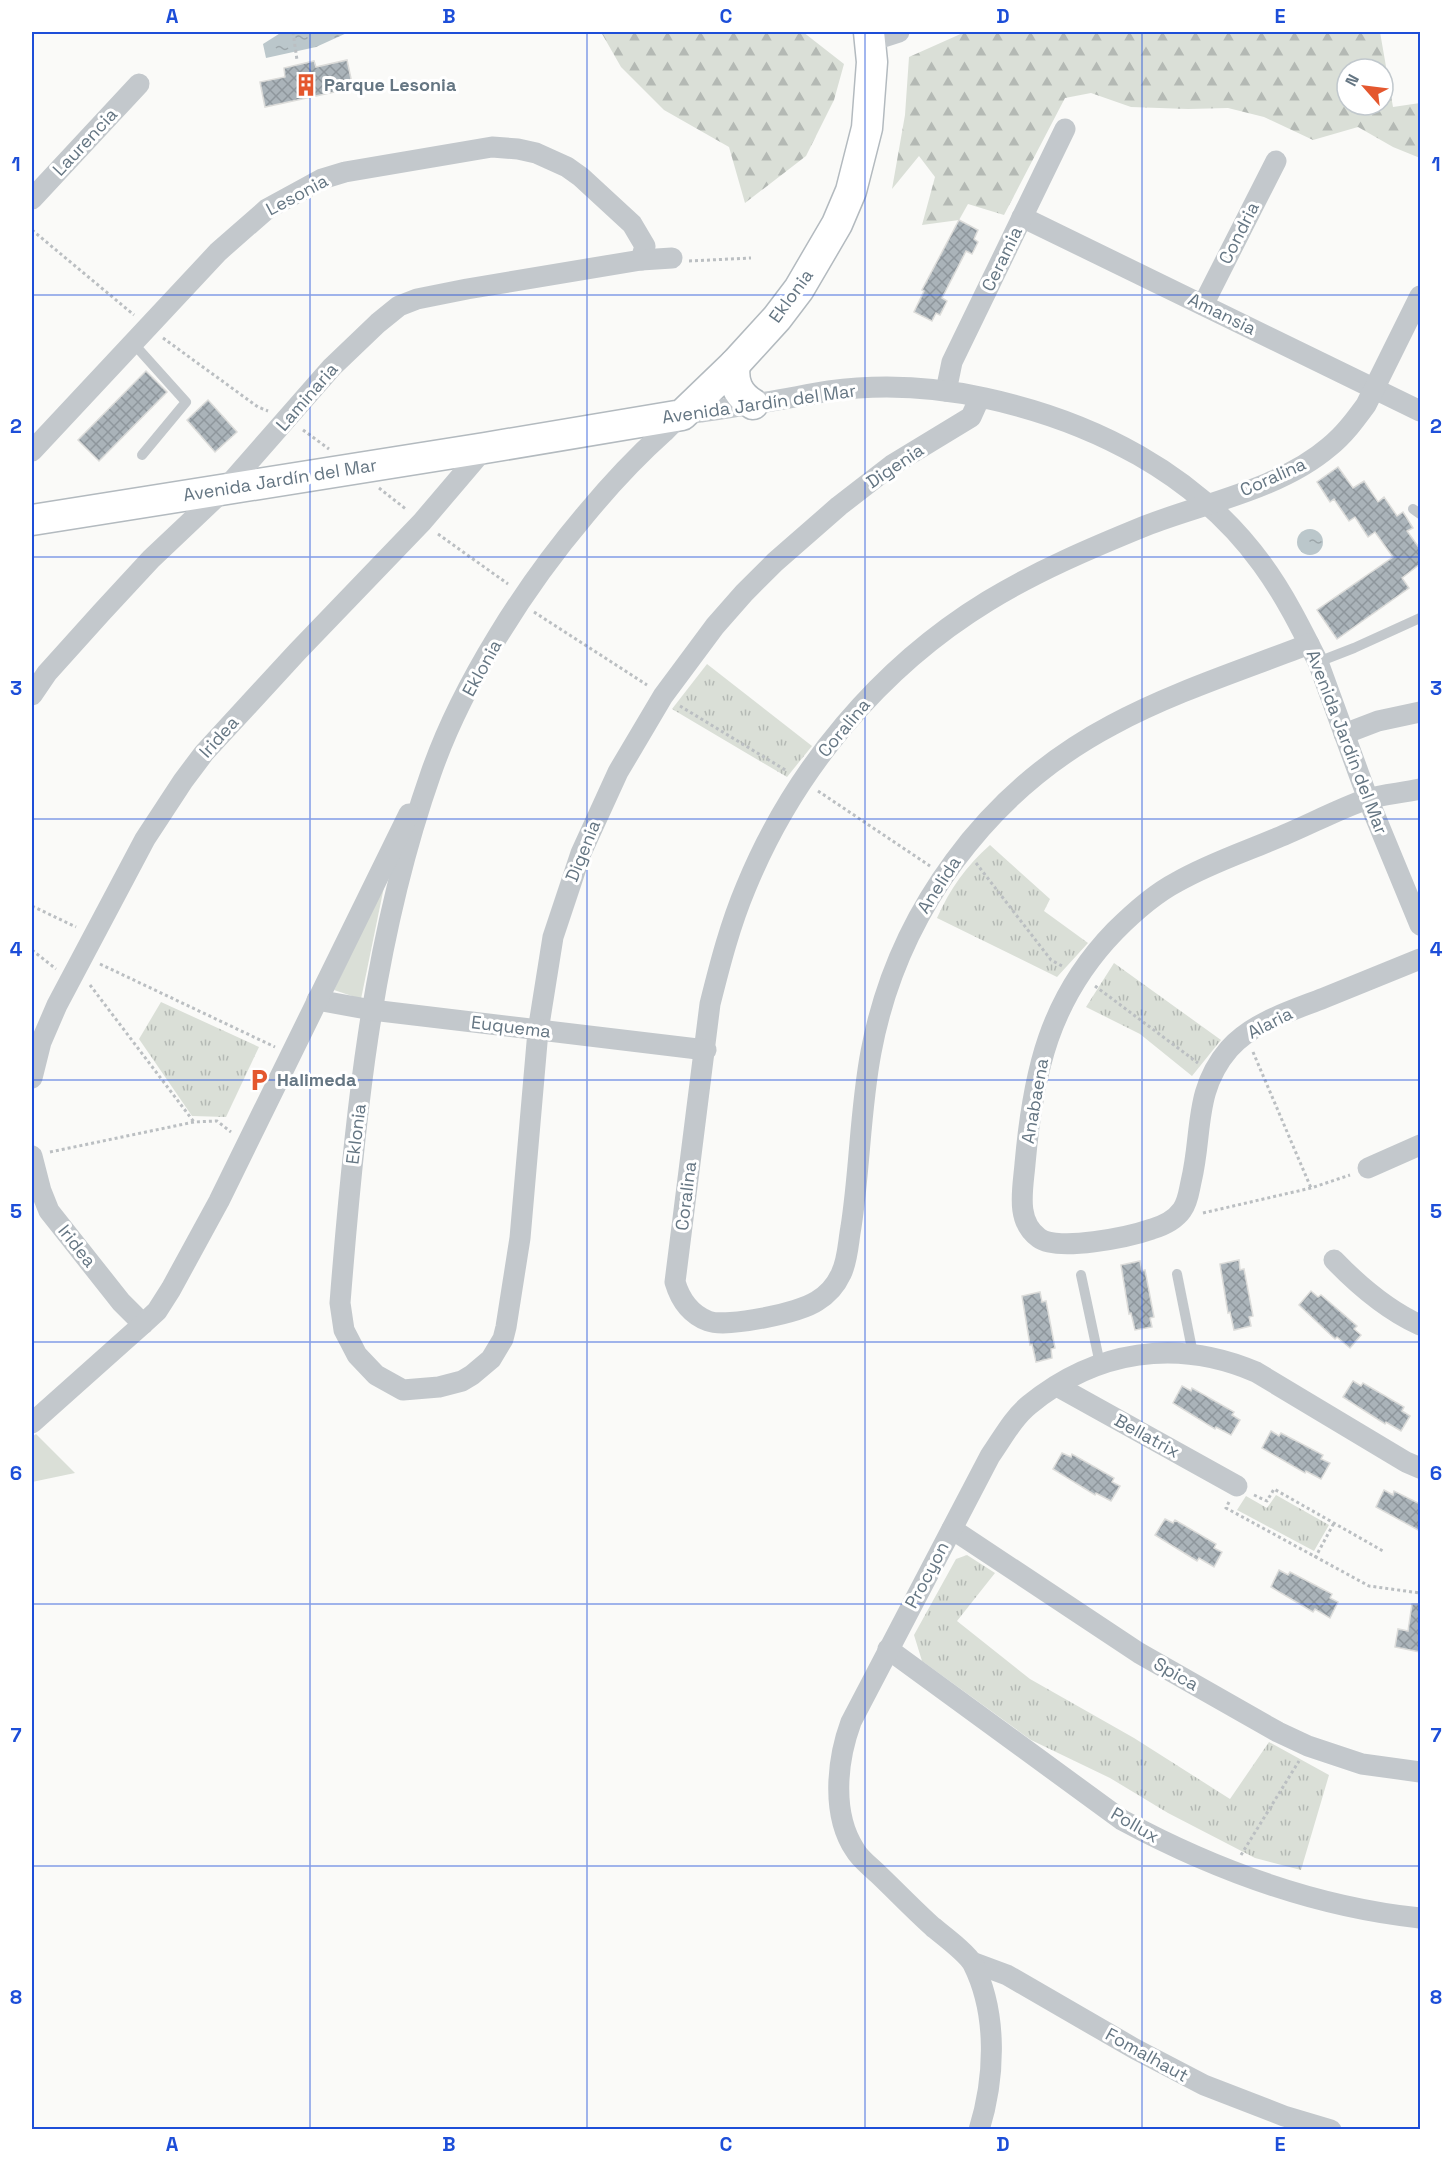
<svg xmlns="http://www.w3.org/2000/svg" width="1452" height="2161" viewBox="0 0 1452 2161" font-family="'Space Grotesk',sans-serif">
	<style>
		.green { fill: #dadfd7 }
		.forest { fill: url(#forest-firs); fill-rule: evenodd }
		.park { fill: url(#park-tufts) }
		.water { fill: url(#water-ripples) }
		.building { fill: url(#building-cross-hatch); stroke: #dcdcda; stroke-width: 1.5 }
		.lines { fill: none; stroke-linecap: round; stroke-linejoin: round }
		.secondary-casing { stroke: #b3babf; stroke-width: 33 }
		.path { stroke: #bbbfc2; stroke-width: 3; stroke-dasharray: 3 3; stroke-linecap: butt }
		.lane { stroke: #c3c8cc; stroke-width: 10 }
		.street { stroke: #c3c8cc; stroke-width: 21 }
		.secondary { stroke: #fff; stroke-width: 30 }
		.grid { fill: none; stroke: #1d4ed8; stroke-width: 1.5; stroke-opacity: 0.55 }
		.labels { text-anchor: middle; stroke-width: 6; stroke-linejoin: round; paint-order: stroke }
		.poi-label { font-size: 18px; font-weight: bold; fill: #657683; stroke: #fff; text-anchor: start }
		.street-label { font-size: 18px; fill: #657683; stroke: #fff }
		.neatline { fill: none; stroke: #1d4ed8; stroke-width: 2 }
		.grid-label { font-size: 20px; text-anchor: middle; font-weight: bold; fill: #1d4ed8 }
	</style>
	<defs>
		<pattern id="forest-firs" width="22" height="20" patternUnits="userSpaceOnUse" patternTransform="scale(1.5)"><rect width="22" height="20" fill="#dadfd7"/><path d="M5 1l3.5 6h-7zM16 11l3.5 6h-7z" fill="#b4b9b4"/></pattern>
		<pattern id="park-tufts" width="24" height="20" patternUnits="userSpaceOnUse" patternTransform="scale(1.5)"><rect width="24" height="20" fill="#dadfd7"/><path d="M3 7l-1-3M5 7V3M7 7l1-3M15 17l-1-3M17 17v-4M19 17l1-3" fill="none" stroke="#b4b9b4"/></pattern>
		<pattern id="water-ripples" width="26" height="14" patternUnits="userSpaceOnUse" patternTransform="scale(1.5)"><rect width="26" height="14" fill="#bbc7cb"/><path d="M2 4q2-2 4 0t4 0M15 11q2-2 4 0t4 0" fill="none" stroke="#9ca6aa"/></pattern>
		<pattern id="building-cross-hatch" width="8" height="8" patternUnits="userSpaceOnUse" patternTransform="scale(1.5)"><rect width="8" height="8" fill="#aab3b9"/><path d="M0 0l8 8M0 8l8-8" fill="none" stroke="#8e969c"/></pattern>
	</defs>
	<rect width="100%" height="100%" fill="#fafaf8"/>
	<g class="green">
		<path d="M 385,882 L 361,999 L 334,990 Z"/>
		<path d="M 36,1434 L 75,1473 L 32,1482 L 32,1437 Z"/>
	</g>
	<g class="forest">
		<path d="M 601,32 L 803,32 L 844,64 L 834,100 L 806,156 L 745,203 L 729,147 L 664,110 L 621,67 Z"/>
		<path d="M 965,32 L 1380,32 L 1393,107 L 1420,103 L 1420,158 L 1393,147 L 1358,127 L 1313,140 L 1264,117 L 1228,108 L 1188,109 L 1131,107 L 1091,93 L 1065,98 L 1004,215 L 968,204 L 959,220 L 922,225 L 935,177 L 919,156 L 892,189 L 905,115 L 909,57 ZM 1347,69 L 1383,69 L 1383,105 L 1347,105 Z"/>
	</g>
	<g class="park">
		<path d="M 707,664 L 812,746 L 787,777 L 672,709 Z"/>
		<path d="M 990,845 L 1050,899 L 1044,911 L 1088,943 L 1057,977 L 937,918 C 950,889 966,866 990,845 Z"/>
		<path d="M 1114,963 L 1221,1040 L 1192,1076 L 1140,1034 L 1086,1007 Z"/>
		<path d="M 161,1002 L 259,1047 L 226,1117 L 192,1116 L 139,1039 Z"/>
		<path d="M 1276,1495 L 1329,1525 L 1314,1551 L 1237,1510 L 1246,1496 L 1267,1508 Z"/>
		<path d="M 967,1555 L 995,1573 L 957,1621 L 1030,1679 L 1134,1738 L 1230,1799 L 1269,1742 L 1329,1775 L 1301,1870 L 1255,1858 L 1168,1813 L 1110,1778 L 1031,1740 L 922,1661 L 914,1635 L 956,1559 Z"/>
	</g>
	<g class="water">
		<path d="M 282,32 L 349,32 L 316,47 L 266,58 L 263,44 Z"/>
		<circle cx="1310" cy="542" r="13"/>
	</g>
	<g class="building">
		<path d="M 347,60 L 353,88 L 265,107 L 260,82 L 285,77 L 284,68 L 314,61 L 316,67 Z"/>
		<path d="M 959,220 L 978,230 L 974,239 L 978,242 L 972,254 L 966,251 L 942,298 L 947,301 L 940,315 L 936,313 L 932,321 L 914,312 L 924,291 L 922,290 Z"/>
		<path d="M 146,371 L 167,392 L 99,461 L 78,440 Z"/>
		<path d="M 208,400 L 237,432 L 215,452 L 187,420 Z"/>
		<path d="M 1338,467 L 1353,488 L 1364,481 L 1378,502 L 1384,497 L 1397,516 L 1403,512 L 1413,528 L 1407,531 L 1420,549 L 1420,564 L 1402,578 L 1409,588 L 1337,639 L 1317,610 L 1393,557 L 1375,532 L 1368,537 L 1355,517 L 1349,521 L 1334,499 L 1330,502 L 1317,482 Z"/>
		<path d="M 1239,1260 L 1240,1270 L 1244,1269 L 1253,1316 L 1249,1317 L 1251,1326 L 1234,1330 L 1230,1312 L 1228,1313 L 1220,1264 Z"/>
		<path d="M 1140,1261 L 1142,1271 L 1145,1270 L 1154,1317 L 1150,1318 L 1152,1327 L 1135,1330 L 1131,1313 L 1129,1314 L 1121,1265 Z"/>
		<path d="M 1311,1291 L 1318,1297 L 1321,1295 L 1357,1326 L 1354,1329 L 1361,1335 L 1350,1348 L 1337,1337 L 1335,1339 L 1299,1305 Z"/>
		<path d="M 1040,1292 L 1042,1302 L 1046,1301 L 1055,1348 L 1051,1349 L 1052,1358 L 1036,1362 L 1032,1344 L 1030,1345 L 1022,1296 Z"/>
		<path d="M 1353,1381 L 1361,1386 L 1363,1383 L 1404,1407 L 1402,1411 L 1410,1416 L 1401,1431 L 1386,1422 L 1385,1424 L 1343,1397 Z"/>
		<path d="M 1182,1386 L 1191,1391 L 1192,1388 L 1234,1412 L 1232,1415 L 1240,1420 L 1231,1435 L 1216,1427 L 1215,1429 L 1173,1403 Z"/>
		<path d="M 1271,1431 L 1279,1436 L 1281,1433 L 1323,1455 L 1321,1459 L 1330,1463 L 1321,1479 L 1306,1471 L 1305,1473 L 1262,1448 Z"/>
		<path d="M 1062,1453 L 1071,1457 L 1072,1454 L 1114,1478 L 1112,1482 L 1120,1486 L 1111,1501 L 1096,1493 L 1095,1495 L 1053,1469 Z"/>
		<path d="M 1384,1490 L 1393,1495 L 1394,1491 L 1420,1504 L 1420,1531 L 1376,1507 Z"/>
		<path d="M 1165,1519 L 1173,1523 L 1175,1520 L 1216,1544 L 1214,1548 L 1222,1552 L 1214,1567 L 1199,1558 L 1197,1561 L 1155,1535 Z"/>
		<path d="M 1279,1570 L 1288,1575 L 1290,1572 L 1332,1594 L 1330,1598 L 1338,1602 L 1330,1618 L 1315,1609 L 1313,1612 L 1271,1587 Z"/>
		<path d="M 1412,1604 L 1420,1604 L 1420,1652 L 1395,1647 L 1398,1629 L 1408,1631 Z"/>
	</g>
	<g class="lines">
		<g class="secondary-casing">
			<g id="secondary">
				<path d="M 735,364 C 732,382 738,395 753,404"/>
				<path d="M 32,520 L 485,448 L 682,415 L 735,364 L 777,318 L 799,289 L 837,224 L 851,191 L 867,128 L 872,62 L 869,32"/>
			</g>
		</g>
		<g class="path">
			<path d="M 293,32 L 297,60"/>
			<path d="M 32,230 L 134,315"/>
			<path d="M 689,261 L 751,258"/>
			<path d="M 163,338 L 258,407 L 268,411"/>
			<path d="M 303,430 L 329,449"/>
			<path d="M 379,488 L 407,510"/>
			<path d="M 438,534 L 508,584"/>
			<path d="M 534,612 L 647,685"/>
			<path d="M 680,706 L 787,771"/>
			<path d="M 818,791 L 930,866"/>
			<path d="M 976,863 L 1051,960 L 1064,967"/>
			<path d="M 32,906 L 76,927"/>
			<path d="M 32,950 L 56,969"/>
			<path d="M 100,964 L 275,1047"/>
			<path d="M 90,985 L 194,1122"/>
			<path d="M 1095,986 L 1198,1063"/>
			<path d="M 1253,1052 L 1311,1188"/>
			<path d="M 50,1152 L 194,1122 L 217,1121 L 231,1132"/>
			<path d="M 1203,1213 L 1311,1188 L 1350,1175"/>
			<path d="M 1254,1495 L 1267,1501 L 1274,1489 L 1383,1551"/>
			<path d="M 1229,1502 L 1226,1508 L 1369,1586 L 1420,1593"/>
			<path d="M 1315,1558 L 1334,1523"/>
			<path d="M 1241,1855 L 1299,1761"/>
		</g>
		<g class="lane">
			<path d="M 133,343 L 186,402 L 142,455"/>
			<path d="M 1413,509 L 1420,514"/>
			<path d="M 1318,662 L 1354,648 L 1420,618"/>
			<path d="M 1177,1274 L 1193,1354"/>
			<path d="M 1081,1275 L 1100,1364"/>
		</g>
		<g class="street">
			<path d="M 871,41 L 899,32"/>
			<path d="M 32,199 L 139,84"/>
			<path d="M 1022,217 L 1420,411"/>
			<path d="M 1203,305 L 1276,161"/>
			<path d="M 946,391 L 952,362 L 1065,129"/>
			<path d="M 980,397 L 971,417 L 892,465 L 839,506 L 775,562 L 744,593 L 715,626 L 663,696 L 618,772 L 581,853 L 553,937 L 538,1031 L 520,1238 L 506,1327 L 503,1339 L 491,1359 L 472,1375 L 462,1381 L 439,1387 L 403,1390 L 376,1375 L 357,1355 L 344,1330 L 340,1303 C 354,1125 371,943 431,773 C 462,684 525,586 586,514 C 610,485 636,457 664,432 C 669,427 677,418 683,415 C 689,412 695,413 701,412 C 718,410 735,407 752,404 C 778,401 803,395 829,391 C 880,384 935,387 985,398 C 1092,421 1196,473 1262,564 C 1284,594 1301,628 1318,662 L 1368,799 L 1420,925"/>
			<path d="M 32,451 L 218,252 L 267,209 L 322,179 L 345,172 L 492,147 L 518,149 L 536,153 L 567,167 L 581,177 L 632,224 L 645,246 L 641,260"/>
			<path d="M 1309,644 C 1245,669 1173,692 1112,725 C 987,791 897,913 871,1052 C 860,1110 860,1169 851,1227 C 848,1243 848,1260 841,1274 C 836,1285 827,1295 817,1301 C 799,1313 727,1328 708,1321 C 690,1314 680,1299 675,1282 L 710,1004 C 720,964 730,925 746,887 C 794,770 880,667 988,601 C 1037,571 1091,548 1145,526 C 1204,503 1280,489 1329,447 C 1344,435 1355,420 1366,405 L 1420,296"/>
			<path d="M 32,695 L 47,673 L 101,613 L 151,559 L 226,488 L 332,367 L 378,323 L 399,306 L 417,299 L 467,289 L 641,260 L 672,258"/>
			<path d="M 1344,734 L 1378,721 L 1420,712"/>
			<path d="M 1420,789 C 1403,793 1383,794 1367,799 C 1336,810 1307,826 1277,838 C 1244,852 1208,864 1177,882 C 1154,894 1133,913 1115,931 C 1049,999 1033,1073 1025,1164 C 1023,1189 1015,1221 1039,1238 C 1058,1252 1129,1237 1152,1229 C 1162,1226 1175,1220 1182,1210 C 1188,1202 1189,1191 1191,1182 C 1203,1133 1193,1091 1229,1049 C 1253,1022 1291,1011 1324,998 C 1356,985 1388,972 1420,959"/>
			<path d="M 317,1000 L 372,1010 L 706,1050"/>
			<path d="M 32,1078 L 41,1042 L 57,1005 L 145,839 L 183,781 L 204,753 L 297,652 L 422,522 L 485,448"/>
			<path d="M 32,1156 L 41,1191 L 49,1211 L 121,1302 L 143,1324"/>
			<path d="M 1368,1168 L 1420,1145"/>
			<path d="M 1334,1260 C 1360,1287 1387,1310 1420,1325"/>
			<path d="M 1057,1386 L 1237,1486"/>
			<path d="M 32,1423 L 143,1324 L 157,1311 L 171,1289 L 219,1201 L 409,814"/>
			<path d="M 952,1529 L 1139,1653 L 1278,1732 L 1308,1746 L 1362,1764 L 1420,1772"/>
			<path d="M 888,1649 L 1122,1820 C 1215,1870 1315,1907 1420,1918"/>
			<path d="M 972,1962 L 1007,1975 L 1135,2049 L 1204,2085 L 1284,2116 L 1331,2130"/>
			<path d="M 979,2130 C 995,2078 998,2014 973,1964 C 967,1953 944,1936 933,1927 C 914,1910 896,1891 877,1873 C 870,1866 860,1859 855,1850 C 831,1814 837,1760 851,1722 L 990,1456 C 1002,1439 1013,1418 1029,1405 C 1096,1350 1177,1338 1256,1372 L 1406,1462 L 1420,1468"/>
		</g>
		<use href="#secondary" class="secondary"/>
	</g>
	<path class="grid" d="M 310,32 L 310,2130M 587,32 L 587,2130M 865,32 L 865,2130M 1142,32 L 1142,2130M 32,295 L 1420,295M 32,557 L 1420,557M 32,819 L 1420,819M 32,1080 L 1420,1080M 32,1342 L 1420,1342M 32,1604 L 1420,1604M 32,1866 L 1420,1866"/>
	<defs>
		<g id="building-bare" transform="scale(1.8)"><path d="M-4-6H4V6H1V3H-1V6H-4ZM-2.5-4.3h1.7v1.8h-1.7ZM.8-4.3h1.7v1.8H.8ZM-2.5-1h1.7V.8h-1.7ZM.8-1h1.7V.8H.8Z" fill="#e4572e" stroke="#fff" stroke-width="2.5" paint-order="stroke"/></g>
		<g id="parking-bare" transform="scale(1.8)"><path d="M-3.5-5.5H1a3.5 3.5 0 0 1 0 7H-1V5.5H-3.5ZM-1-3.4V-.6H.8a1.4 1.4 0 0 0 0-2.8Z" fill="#e4572e" stroke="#fff" stroke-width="2.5" paint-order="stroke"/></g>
	</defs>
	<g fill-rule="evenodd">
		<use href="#building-bare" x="306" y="85"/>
		<use href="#parking-bare" x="259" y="1080"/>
	</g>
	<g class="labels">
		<g class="poi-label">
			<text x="324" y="91">Parque Lesonia</text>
			<text x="277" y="1086">Halimeda</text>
		</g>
		<g class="street-label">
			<text transform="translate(85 142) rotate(-47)" y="6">Laurencia</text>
			<text transform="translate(297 195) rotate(-28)" y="6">Lesonia</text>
			<text transform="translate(1239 233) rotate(-63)" y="6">Condria</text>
			<text transform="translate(1002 259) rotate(-64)" y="6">Ceramia</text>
			<text transform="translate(791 296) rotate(-54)" y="6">Eklonia</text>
			<text transform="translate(1222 314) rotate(26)" y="6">Amansia</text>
			<text transform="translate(307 397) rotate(-49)" y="6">Laminaria</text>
			<text transform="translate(759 404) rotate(-8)" y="6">Avenida Jardín del Mar</text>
			<text transform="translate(895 466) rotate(-34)" y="6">Digenia</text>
			<text transform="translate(1273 477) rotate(-24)" y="6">Coralina</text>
			<text transform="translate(280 480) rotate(-9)" y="6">Avenida Jardín del Mar</text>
			<text transform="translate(482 668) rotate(-61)" y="6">Eklonia</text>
			<text transform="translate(844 728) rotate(-50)" y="6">Coralina</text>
			<text transform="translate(219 737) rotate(-48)" y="6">Iridea</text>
			<text transform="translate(1347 742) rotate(69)" y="6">Avenida Jardín del Mar</text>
			<text transform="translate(583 851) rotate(-68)" y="6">Digenia</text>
			<text transform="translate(939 885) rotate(-57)" y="6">Anelida</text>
			<text transform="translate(1270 1023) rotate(-27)" y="6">Alaria</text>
			<text transform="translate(511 1027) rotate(7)" y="6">Euquema</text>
			<text transform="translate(1035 1101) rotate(-80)" y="6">Anabaena</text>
			<text transform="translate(356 1134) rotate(-83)" y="6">Eklonia</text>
			<text transform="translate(686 1196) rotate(-83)" y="6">Coralina</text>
			<text transform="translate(77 1246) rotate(51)" y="6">Iridea</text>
			<text transform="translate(1147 1436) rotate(29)" y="6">Bellatrix</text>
			<text transform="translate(927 1575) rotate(-62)" y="6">Procyon</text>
			<text transform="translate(1176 1674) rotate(30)" y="6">Spica</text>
			<text transform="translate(1135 1825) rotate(30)" y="6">Pollux</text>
			<text transform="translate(1147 2055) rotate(29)" y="6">Fomalhaut</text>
		</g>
	</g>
	<rect width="1452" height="2161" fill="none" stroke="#ffffff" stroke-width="66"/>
	<g transform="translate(1365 87) rotate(298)"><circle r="28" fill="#ffffff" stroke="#c1c8cd" stroke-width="1.5"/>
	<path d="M0-4.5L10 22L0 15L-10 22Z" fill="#e4572e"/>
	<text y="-9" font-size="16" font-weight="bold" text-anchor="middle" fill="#657683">N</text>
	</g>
	<rect x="33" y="33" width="1386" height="2095" class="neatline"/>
	<g class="grid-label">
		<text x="172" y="23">A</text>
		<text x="449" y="23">B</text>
		<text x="726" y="23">C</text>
		<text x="1003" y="23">D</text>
		<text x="1280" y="23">E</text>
		<text x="16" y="171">1</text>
		<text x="1436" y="171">1</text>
		<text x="16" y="433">2</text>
		<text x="1436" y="433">2</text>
		<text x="16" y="695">3</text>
		<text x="1436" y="695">3</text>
		<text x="16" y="956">4</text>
		<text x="1436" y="956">4</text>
		<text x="16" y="1218">5</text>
		<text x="1436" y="1218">5</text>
		<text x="16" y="1480">6</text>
		<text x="1436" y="1480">6</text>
		<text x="16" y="1742">7</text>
		<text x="1436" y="1742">7</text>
		<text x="16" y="2004">8</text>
		<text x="1436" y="2004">8</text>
		<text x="172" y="2151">A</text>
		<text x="449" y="2151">B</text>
		<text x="726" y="2151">C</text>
		<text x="1003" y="2151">D</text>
		<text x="1280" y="2151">E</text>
	</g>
</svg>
